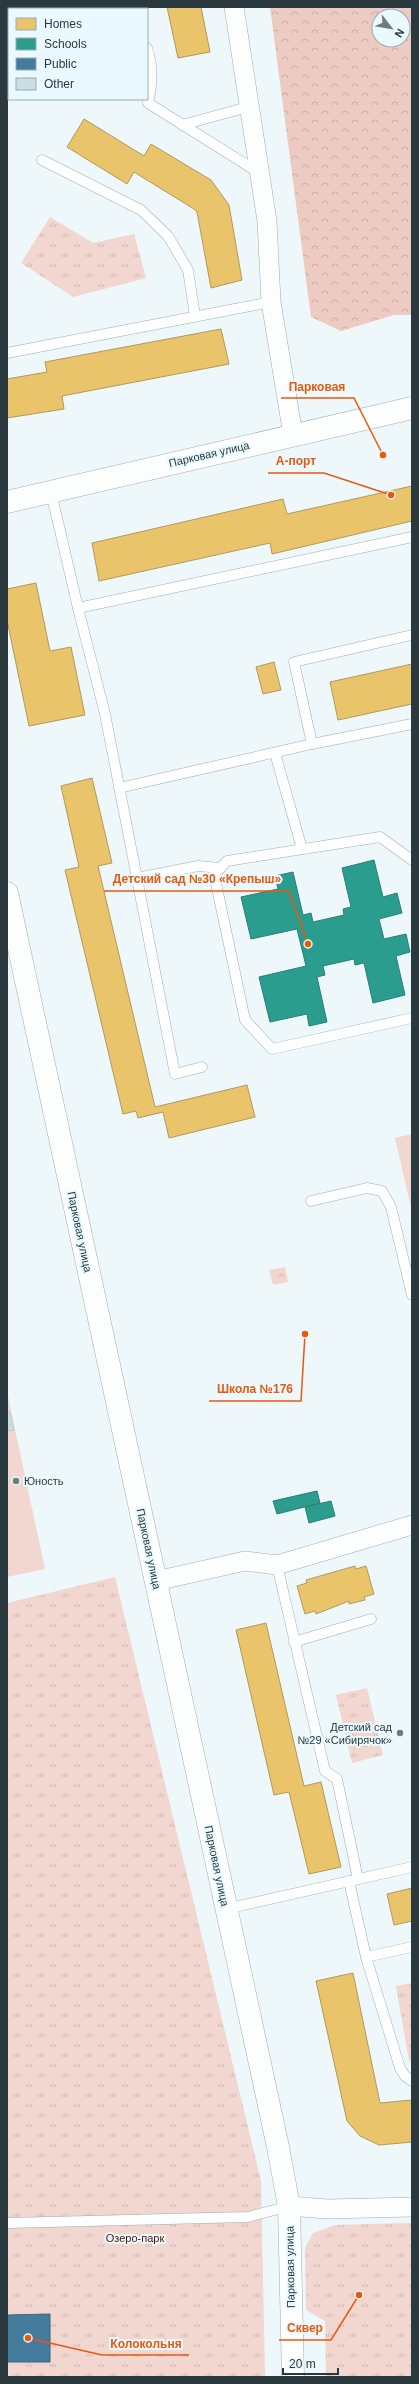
<svg xmlns="http://www.w3.org/2000/svg" width="419" height="2384" viewBox="0 0 419 2384" font-family="Arial,sans-serif">
	<style>
		.forest { fill: url(#forest-crowns); fill-rule: evenodd }
		.park { fill: url(#park-tufts) }
		.pitch { fill: #f2d6d0 }
		.homes { fill: #e9c46a; stroke: #b09a5c }
		.schools { fill: #2a9d8f; stroke: #2a7f76 }
		.public { fill: #457b9d; stroke: #3d6780 }
		.building { fill: #cadee4; stroke: #c0cbce }
		.lines { fill: none; stroke-linecap: round; stroke-linejoin: round }
		.service-casing { stroke: #a2adb0; stroke-width: 11 }
		.minor-casing { stroke: #a2adb0; stroke-width: 20 }
		.tertiary-casing { stroke: #a2adb0; stroke-width: 23 }
		.service { stroke: #fcfefe; stroke-width: 10 }
		.minor { stroke: #fcfefe; stroke-width: 19 }
		.tertiary { stroke: #fcfefe; stroke-width: 22 }
		.poi-dot { fill: #6f7c7f; stroke: #eaf9fe; stroke-width: 1.5 }
		.labels { text-anchor: middle; stroke-width: 4; stroke-linejoin: round; paint-order: stroke }
		.street-label { font-size: 11px; fill: #2a393d; stroke: #eaf9fe }
		.poi-label { font-size: 11px; fill: #2a393d; stroke: #eaf9fe; text-anchor: start }
		.park-label { font-size: 11px; fill: #521306; stroke: #eaf9fe }
		.leader { fill: none; stroke: #e8590c; stroke-width: 1.5 }
		.callout-dot { fill: #e8590c; stroke: #eaf9fe; stroke-width: 1.5 }
		.callout-label { font-size: 12px; text-anchor: middle; font-weight: bold; fill: #e8590c; stroke: #eaf9fe; stroke-width: 4; stroke-linejoin: round; paint-order: stroke }
	</style>
	<defs>
		<pattern id="forest-crowns" width="20" height="18" patternUnits="userSpaceOnUse"><rect width="20" height="18" fill="#edcac2"/><path d="M2 6a3 3 0 1 1 6 0M12 15a3 3 0 1 1 6 0" fill="none" stroke="#cbaea8"/></pattern>
		<pattern id="park-tufts" width="24" height="20" patternUnits="userSpaceOnUse"><rect width="24" height="20" fill="#f2d6d0"/><path d="M3 7l-1-3M5 7V3M7 7l1-3M15 17l-1-3M17 17v-4M19 17l1-3" fill="none" stroke="#d0b8b4"/></pattern>
	</defs>
	<rect width="100%" height="100%" fill="#eef7fa"/>
	<path class="forest" d="M 270,7 L 412,7 L 412,315 L 394,315 L 341,331 L 311,317 ZM 379,16 L 403,16 L 403,40 L 379,40 Z"/>
	<g class="park">
		<path d="M 26,7 L 100,7 L 101,9 L 27,9 Z"/>
		<path d="M 50,217 L 93,243 L 134,234 L 146,278 L 73,297 L 21,263 Z"/>
		<path d="M 285,1267 L 288,1282 L 273,1285 L 269,1270 Z"/>
		<path d="M 115,1577 L 261,2181 L 265,2377 L 7,2377 L 7,1603 Z"/>
		<path d="M 367,1688 L 383,1755 L 352,1763 L 336,1695 Z"/>
		<path d="M 412,1983 L 412,2061 L 409,2061 L 396,1986 Z"/>
		<path d="M 412,2223 L 412,2377 L 326,2377 L 325,2321 L 306,2310 L 305,2248 L 313,2233 L 335,2225 Z"/>
	</g>
	<g class="pitch">
		<path d="M 412,1134 L 412,1212 L 395,1138 Z"/>
		<path d="M 7,1392 L 45,1569 L 7,1577 Z"/>
	</g>
	<g class="homes">
		<path d="M 167,7 L 201,7 L 210,52 L 178,58 Z"/>
		<path d="M 84,119 L 144,156 L 151,144 L 211,180 L 229,205 L 242,280 L 211,288 L 197,212 L 194,209 L 134,172 L 127,184 L 67,147 Z"/>
		<path d="M 221,329 L 229,364 L 62,396 L 64,409 L 7,418 L 7,379 L 47,372 L 45,362 Z"/>
		<path d="M 412,486 L 412,521 L 272,554 L 270,543 L 99,581 L 92,543 L 283,499 L 287,514 Z"/>
		<path d="M 36,583 L 50,651 L 71,647 L 85,715 L 29,726 L 7,620 L 7,589 Z"/>
		<path d="M 274,662 L 281,690 L 263,694 L 256,667 Z"/>
		<path d="M 412,664 L 412,704 L 338,720 L 330,682 Z"/>
		<path d="M 92,778 L 112,863 L 98,866 L 155,1107 L 247,1085 L 255,1117 L 169,1138 L 163,1112 L 138,1118 L 136,1111 L 123,1114 L 65,870 L 79,867 L 61,786 Z"/>
		<path d="M 355,1566 L 356,1569 L 366,1566 L 374,1594 L 364,1597 L 365,1600 L 349,1604 L 349,1601 L 316,1614 L 315,1611 L 305,1614 L 297,1586 L 307,1583 L 306,1580 Z"/>
		<path d="M 266,1623 L 304,1786 L 321,1782 L 341,1867 L 309,1874 L 289,1792 L 274,1795 L 236,1630 Z"/>
		<path d="M 412,1888 L 412,1921 L 394,1925 L 387,1894 Z"/>
		<path d="M 353,1973 L 380,2103 L 412,2100 L 412,2142 L 379,2145 L 360,2136 L 347,2121 L 316,1981 Z"/>
	</g>
	<g class="schools">
		<path d="M 374,860 L 383,897 L 397,893 L 402,913 L 379,919 L 384,939 L 406,934 L 410,952 L 396,956 L 405,995 L 373,1003 L 364,963 L 355,965 L 354,959 L 323,966 L 325,975 L 317,977 L 327,1022 L 309,1026 L 307,1014 L 270,1022 L 259,977 L 306,966 L 297,929 L 251,939 L 241,897 L 278,889 L 275,876 L 293,872 L 303,915 L 311,913 L 313,922 L 344,915 L 343,909 L 351,907 L 342,868 Z"/>
		<path d="M 317,1491 L 320,1503 L 277,1514 L 273,1501 Z"/>
		<path d="M 331,1501 L 335,1516 L 309,1523 L 305,1507 Z"/>
	</g>
	<path class="public" d="M 50,2314 L 50,2362 L 7,2362 L 7,2315 Z"/>
	<path class="building" d="M 10,1412 L 14,1430 L 8,1431 L 7,1413 Z"/>
	<g class="lines">
		<g class="service-casing">
			<g id="service">
				<path d="M 126,7 L 127,9"/>
				<path d="M 147,48 C 153,65 152,86 148,103 L 258,172"/>
				<path d="M 182,125 L 248,107"/>
				<path d="M 42,160 L 141,210 L 168,236 L 188,270 L 195,316"/>
				<path d="M 7,353 L 271,302"/>
				<path d="M 51,492 L 78,608 L 412,537"/>
				<path d="M 78,608 L 105,714 L 175,1074 L 202,1067"/>
				<path d="M 312,744 L 294,662 L 412,635"/>
				<path d="M 275,753 L 302,849"/>
				<path d="M 119,788 L 312,744 L 412,724"/>
				<path d="M 412,860 L 380,837 L 227,861 L 214,874 L 245,1020 L 272,1049 L 412,1018"/>
				<path d="M 137,878 L 198,866 L 221,868"/>
				<path d="M 311,1201 L 367,1188 L 382,1191 L 391,1207 L 412,1295"/>
				<path d="M 277,1565 L 325,1771 L 337,1779 L 358,1879"/>
				<path d="M 294,1642 L 371,1619"/>
				<path d="M 349,1881 L 366,1957"/>
				<path d="M 226,1909 L 412,1867"/>
				<path d="M 412,1947 L 366,1957 L 400,2068 L 405,2076 L 412,2081"/>
				<path d="M 7,2223 L 248,2217 L 289,2206"/>
			</g>
		</g>
		<g class="minor-casing">
			<g id="minor">
				<path d="M 234,7 L 267,221 L 271,302 L 293,435"/>
				<path d="M 156,1581 L 245,1561 L 277,1565 L 412,1525"/>
				<path d="M 289,2206 L 327,2209 L 412,2207"/>
			</g>
		</g>
		<g class="tertiary-casing">
			<g id="tertiary">
				<path d="M 7,502 L 412,408"/>
				<path d="M 7,893 L 278,2147 L 289,2206 L 293,2377"/>
			</g>
		</g>
		<use href="#service" class="service"/>
		<use href="#minor" class="minor"/>
		<use href="#tertiary" class="tertiary"/>
	</g>
	<g class="poi-dot">
		<circle cx="16" cy="1481" r="4"/>
		<circle cx="400" cy="1733" r="4"/>
	</g>
	<g class="labels">
		<g class="street-label">
			<text transform="translate(209 454) rotate(-13)" y="4">Парковая улица</text>
			<text transform="translate(80 1232) rotate(78)" y="4">Парковая улица</text>
			<text transform="translate(149 1549) rotate(78)" y="4">Парковая улица</text>
			<text transform="translate(217 1866) rotate(78)" y="4">Парковая улица</text>
			<text transform="translate(290 2267) rotate(-91)" y="4">Парковая улица</text>
		</g>
		<g class="poi-label">
			<text x="24" y="1485">Юность</text>
			<text x="392" y="1731" text-anchor="end">Детский сад<tspan x="392" dy="13">№29 «Сибирячок»</tspan></text>
		</g>
		<g class="park-label">
			<text x="135" y="2242">Озеро-парк</text>
		</g>
	</g>
	<path class="leader" d="M383 455L354 398H281M391 495L324 473H268M308 944L289 891H104M305 1334L301 1401H209M359 2295L331 2340H279M28 2338L102 2355H189"/>
	<g class="callout-dot">
		<circle cx="383" cy="455" r="4"/>
		<circle cx="391" cy="495" r="4"/>
		<circle cx="308" cy="944" r="4"/>
		<circle cx="305" cy="1334" r="4"/>
		<circle cx="359" cy="2295" r="4"/>
		<circle cx="28" cy="2338" r="4"/>
	</g>
	<g class="callout-label">
		<text x="317" y="391">Парковая</text>
		<text x="296" y="465">А-порт</text>
		<text x="197" y="883">Детский сад №30 «Крепыш»</text>
		<text x="255" y="1393">Школа №176</text>
		<text x="305" y="2332">Сквер</text>
		<text x="146" y="2348">Колокольня</text>
	</g>
	<rect width="419" height="2384" fill="none" stroke="#2a393d" stroke-width="16"/>
	<rect x="8" y="8" width="140" height="92" fill="#eaf9fe" stroke="#9dacb1"/>
	<rect x="16" y="18" width="20" height="12" fill="#e9c46a" stroke="#9dacb1"/>
	<text x="44" y="28" font-size="12" fill="#2a393d">Homes</text>
	<rect x="16" y="38" width="20" height="12" fill="#2a9d8f" stroke="#9dacb1"/>
	<text x="44" y="48" font-size="12" fill="#2a393d">Schools</text>
	<rect x="16" y="58" width="20" height="12" fill="#457b9d" stroke="#9dacb1"/>
	<text x="44" y="68" font-size="12" fill="#2a393d">Public</text>
	<rect x="16" y="78" width="20" height="12" fill="#cadee4" stroke="#9dacb1"/>
	<text x="44" y="88" font-size="12" fill="#2a393d">Other</text>
	<g transform="translate(391 28) rotate(121)"><circle r="19" fill="#eaf9fe" stroke="#9dacb1"/>
	<path d="M0-3L7 15L0 10L-7 15Z" fill="#6f7c7f"/>
	<text y="-6" font-size="11" font-weight="bold" text-anchor="middle" fill="#2a393d">N</text>
	</g>
	<path d="M283 2368v6h55v-6" fill="none" stroke="#2a393d" stroke-width="2"/>
	<text x="289" y="2368" font-size="12" fill="#2a393d" stroke="#eaf9fe" stroke-width="3" paint-order="stroke">20 m</text>
</svg>
